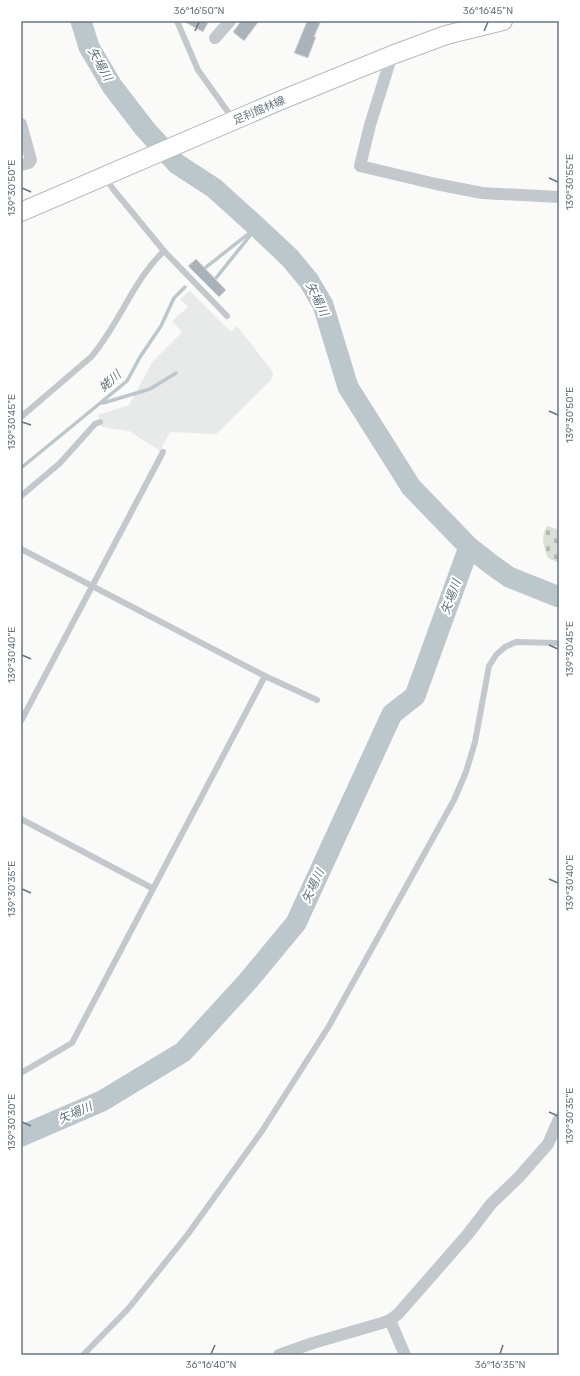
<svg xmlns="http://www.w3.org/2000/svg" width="580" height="1376" viewBox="0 0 580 1376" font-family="Rubik,'Noto Sans JP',sans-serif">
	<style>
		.built { fill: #e8e9e9 }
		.cemetery { fill: url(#cemetery-stones) }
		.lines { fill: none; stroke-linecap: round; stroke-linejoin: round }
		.stream { stroke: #bbc7cb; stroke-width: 3.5 }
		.river { stroke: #bbc7cb; stroke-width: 21 }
		.building { fill: #aab3b9; stroke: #dcdcda }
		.primary-casing { stroke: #b5babe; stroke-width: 20 }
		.lane { stroke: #c3c8cc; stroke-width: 6 }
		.street { stroke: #c3c8cc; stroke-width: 12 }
		.primary { stroke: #fff; stroke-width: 18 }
		.ticks { fill: none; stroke: #657683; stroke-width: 1.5 }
		.labels { text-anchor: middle; stroke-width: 4; stroke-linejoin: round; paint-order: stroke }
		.street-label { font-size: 11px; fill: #657683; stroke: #fff }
		.water-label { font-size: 12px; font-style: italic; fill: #60757c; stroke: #fff }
		.neatline { fill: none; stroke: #657683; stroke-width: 1.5 }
		.ticks-label { font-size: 10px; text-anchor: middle; fill: #657683 }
	</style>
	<defs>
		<pattern id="cemetery-stones" width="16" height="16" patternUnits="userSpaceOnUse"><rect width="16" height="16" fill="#dadfd7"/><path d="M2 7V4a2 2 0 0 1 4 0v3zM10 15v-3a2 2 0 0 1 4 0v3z" fill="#b4b9b4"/></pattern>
	</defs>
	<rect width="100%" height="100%" fill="#fafaf8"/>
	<path class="built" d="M 190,291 L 231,332 L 237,326 L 273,372 L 272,379 L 216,434 L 170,432 L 160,451 L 129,431 L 102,427 L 98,415 L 129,405 L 153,361 L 182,332 L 172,321 L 188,307 L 180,299 Z"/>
	<path class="cemetery" d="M 559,523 L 559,563 L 548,558 C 544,546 540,537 547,526 L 556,529 Z"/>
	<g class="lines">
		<g class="stream">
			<path d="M 205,268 L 257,227"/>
			<path d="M 216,278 L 253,232"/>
			<path d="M 103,403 L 150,389 L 176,373"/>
			<path d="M 21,468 L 127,381 L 140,357 L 161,326 L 174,298 L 185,287"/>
		</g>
		<g class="river">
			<path d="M 81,21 L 89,47 L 112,86 L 145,129 L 177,164 L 214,188 L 257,227 L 290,258 L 309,281 L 323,305 L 348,387 L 411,487 L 469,547 L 492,565 L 509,577 L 559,597"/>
			<path d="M 21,1136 L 102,1101 L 183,1052 L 248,981 L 296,923 L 392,714 L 415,696 L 469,547"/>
		</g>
	</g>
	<g class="building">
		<path d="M 183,21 L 209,21 L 203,32 Z"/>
		<path d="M 241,21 L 259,21 L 244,41 L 233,32 Z"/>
		<path d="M 307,21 L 321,21 L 314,37 L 316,37 L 308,58 L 294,53 Z"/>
		<path d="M 196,259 L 226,290 L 219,297 L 188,266 Z"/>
	</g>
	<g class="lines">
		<g class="primary-casing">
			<path id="primary" d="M 21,212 L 279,101 L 392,55 L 446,35 L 503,21"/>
		</g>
		<g class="lane">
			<path d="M 177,21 L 198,70 L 233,119"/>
			<path d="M 105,178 L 113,189 L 164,251 L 227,316"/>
			<path d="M 21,417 L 91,357 C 119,325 133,280 164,251"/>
			<path d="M 21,496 L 60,463 L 95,424 L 100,422"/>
			<path d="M 21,549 L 265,676 L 317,700"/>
			<path d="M 21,721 L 163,452"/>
			<path d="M 21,819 L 152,888"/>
			<path d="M 21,1073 L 72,1043 L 265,676"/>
			<path d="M 83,1355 L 128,1309 L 188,1234 L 262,1131 L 329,1026 L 454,800 L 466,772 L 475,742 L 489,666 L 496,655 L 505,647 L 516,642 L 559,643"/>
		</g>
		<g class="street">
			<path d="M 215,38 L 230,21"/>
			<path d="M 392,55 L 370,125 L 360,166 L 436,184 L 482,193 L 559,197"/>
			<path d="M 21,124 L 31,160 L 29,163 L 21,165"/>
			<path d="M 390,1320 L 405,1355"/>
			<path d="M 279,1355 L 313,1343 L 382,1323 L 390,1320 L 398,1314 L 468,1234 L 491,1204 L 519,1177 L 548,1144 L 559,1119"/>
		</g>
		<use href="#primary" class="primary"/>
	</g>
	<path class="ticks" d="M 195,31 L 199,22M 484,31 L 488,22M 549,178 L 558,182M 22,188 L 31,192M 549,411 L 558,415M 22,422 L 31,425M 549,645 L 558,649M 22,655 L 31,659M 549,879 L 558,883M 22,889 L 31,893M 549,1112 L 558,1116M 22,1122 L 31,1126M 211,1354 L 215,1345M 500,1354 L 503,1345"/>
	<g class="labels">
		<g class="street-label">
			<text transform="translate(259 110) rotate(-23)" y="4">足利館林線</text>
		</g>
		<g class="water-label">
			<text transform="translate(100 64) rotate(61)" y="4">矢場川</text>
			<text transform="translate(317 299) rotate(64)" y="4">矢場川</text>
			<text transform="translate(110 381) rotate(-42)" y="4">姥川</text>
			<text transform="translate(451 597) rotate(-70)" y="4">矢場川</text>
			<text transform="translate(313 886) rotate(-65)" y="4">矢場川</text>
			<text transform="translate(75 1113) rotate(-24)" y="4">矢場川</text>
		</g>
	</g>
	<rect width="580" height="1376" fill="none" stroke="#ffffff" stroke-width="44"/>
	<rect x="22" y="22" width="536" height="1332" class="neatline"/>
	<g class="ticks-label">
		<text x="199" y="14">36°16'50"N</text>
		<text x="488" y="14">36°16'45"N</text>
		<text transform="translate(569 182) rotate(-90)" y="4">139°30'55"E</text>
		<text transform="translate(11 188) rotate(-90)" y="4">139°30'50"E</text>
		<text transform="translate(569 415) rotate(-90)" y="4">139°30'50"E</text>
		<text transform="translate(11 422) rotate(-90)" y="4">139°30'45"E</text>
		<text transform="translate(569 649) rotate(-90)" y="4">139°30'45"E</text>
		<text transform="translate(11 655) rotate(-90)" y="4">139°30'40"E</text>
		<text transform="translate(569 883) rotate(-90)" y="4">139°30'40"E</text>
		<text transform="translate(11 889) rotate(-90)" y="4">139°30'35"E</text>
		<text transform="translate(569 1116) rotate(-90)" y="4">139°30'35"E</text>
		<text transform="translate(11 1122) rotate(-90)" y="4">139°30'30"E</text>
		<text x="211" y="1368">36°16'40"N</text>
		<text x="500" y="1368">36°16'35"N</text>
	</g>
</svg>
